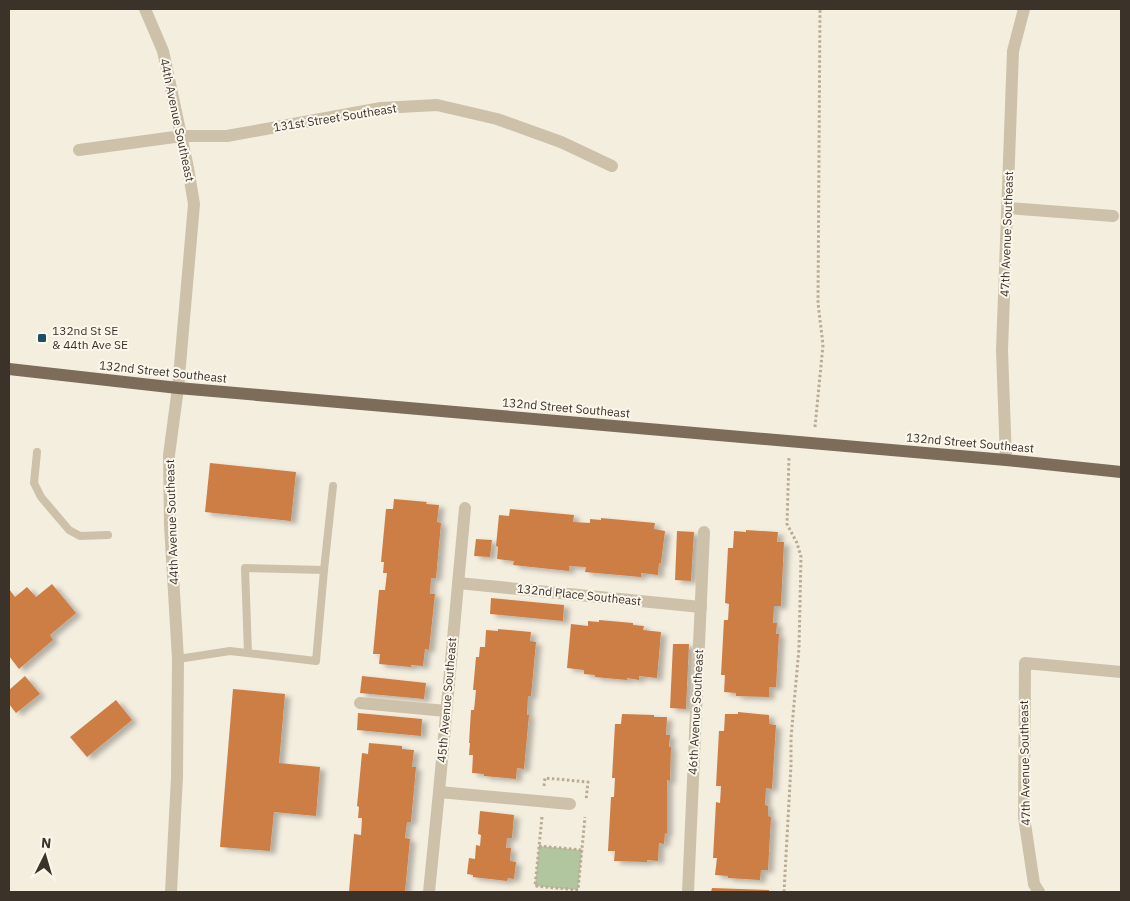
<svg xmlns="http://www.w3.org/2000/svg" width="1130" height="901" viewBox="0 0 1130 901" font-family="'IBM Plex Sans',sans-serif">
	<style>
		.green { fill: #b1c59e }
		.building { fill: #cd7e45; filter: url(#shadow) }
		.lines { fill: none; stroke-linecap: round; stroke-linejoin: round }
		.path { stroke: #baab94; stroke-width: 3; stroke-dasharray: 2.5 2.5; stroke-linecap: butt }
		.lane { stroke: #cec1aa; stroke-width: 8 }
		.street { stroke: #cec1aa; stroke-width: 12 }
		.primary { stroke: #7d6c5a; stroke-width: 12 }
		.poi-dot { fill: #1c4f5f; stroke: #fbf7ec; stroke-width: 2 }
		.labels { text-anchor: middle; stroke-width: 4; stroke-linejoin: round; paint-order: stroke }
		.street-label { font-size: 12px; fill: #3b322a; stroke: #fbf7ec }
		.poi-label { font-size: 12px; fill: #3b322a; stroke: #fbf7ec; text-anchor: start }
	</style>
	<defs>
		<filter id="shadow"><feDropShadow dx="5.5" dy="3" stdDeviation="2.5" flood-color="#0004"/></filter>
	</defs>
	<rect width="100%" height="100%" fill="#f4eedf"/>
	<path class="green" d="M 539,846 L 582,850 L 578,890 L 535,886 Z"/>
	<g class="building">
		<path d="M 210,463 L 296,472 L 291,521 L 205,512 Z"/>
		<path d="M 394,499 L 427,502 L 426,504 L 439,505 L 437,522 L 441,523 L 436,578 L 431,578 L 430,594 L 435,594 L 429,650 L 425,649 L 423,666 L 411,665 L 411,667 L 379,664 L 380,654 L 373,654 L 379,590 L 385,590 L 387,573 L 383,573 L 384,562 L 381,562 L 386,509 L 393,509 Z"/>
		<path d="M 510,509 L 574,515 L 573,522 L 590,523 L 590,519 L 601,520 L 601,518 L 655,523 L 654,529 L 665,531 L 661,563 L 659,563 L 658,575 L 641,573 L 641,577 L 585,572 L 586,567 L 569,566 L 569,571 L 513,565 L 514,561 L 497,559 L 498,547 L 496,546 L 499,515 L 509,516 Z"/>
		<path d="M 746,530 L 778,532 L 777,542 L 784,542 L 781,606 L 774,606 L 773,623 L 777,623 L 776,634 L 779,634 L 776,687 L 769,687 L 769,697 L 736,696 L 736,693 L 724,692 L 725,675 L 721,675 L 724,620 L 728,620 L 729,604 L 725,603 L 728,548 L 733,548 L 734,531 L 746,532 Z"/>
		<path d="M 677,531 L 694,532 L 691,581 L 675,580 Z"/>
		<path d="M 476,539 L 492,540 L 490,557 L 474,556 Z"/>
		<path d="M 52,584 L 76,613 L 50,635 L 53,640 L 19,669 L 9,656 L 9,589 L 15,597 L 27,587 L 36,597 Z"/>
		<path d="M 491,598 L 564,605 L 563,621 L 490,614 Z"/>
		<path d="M 599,620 L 633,623 L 633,625 L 644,626 L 643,630 L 661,632 L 657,678 L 639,676 L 639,680 L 627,678 L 627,680 L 595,677 L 595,675 L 584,674 L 584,670 L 567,668 L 571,624 L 588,626 L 588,621 L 599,622 Z"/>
		<path d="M 498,629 L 531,632 L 530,641 L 536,642 L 531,696 L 528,696 L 527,715 L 529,715 L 524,769 L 517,768 L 516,779 L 484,776 L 484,774 L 472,773 L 473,755 L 469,755 L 470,743 L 469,743 L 471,710 L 474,710 L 476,690 L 473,690 L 476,657 L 479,657 L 480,647 L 485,647 L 486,630 L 498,631 Z"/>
		<path d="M 673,644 L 689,644 L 686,709 L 670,708 Z"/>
		<path d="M 25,676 L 40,694 L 16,713 L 9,704 L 9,690 Z"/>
		<path d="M 362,676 L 426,683 L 424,699 L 360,693 Z"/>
		<path d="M 233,689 L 285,694 L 279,763 L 320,767 L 316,816 L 274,812 L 270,851 L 220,847 Z"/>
		<path d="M 116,700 L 132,720 L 87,757 L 70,737 Z"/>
		<path d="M 738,712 L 769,715 L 769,724 L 776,725 L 772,789 L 766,788 L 765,805 L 768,806 L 768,816 L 771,817 L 768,870 L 761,870 L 760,880 L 728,878 L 728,876 L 715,875 L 717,858 L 713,858 L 716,802 L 720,803 L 721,786 L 716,786 L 719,731 L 724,731 L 725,714 L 738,714 Z"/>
		<path d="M 358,713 L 422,719 L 421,736 L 357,730 Z"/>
		<path d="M 622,714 L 654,715 L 654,717 L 667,717 L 666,735 L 670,735 L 669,747 L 671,747 L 670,781 L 667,780 L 667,834 L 665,833 L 664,844 L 659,843 L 658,861 L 647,860 L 647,862 L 614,861 L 615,851 L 608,851 L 611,797 L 614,797 L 615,778 L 612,778 L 615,724 L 621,724 Z"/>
		<path d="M 369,743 L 402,746 L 402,749 L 414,750 L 412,767 L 416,767 L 411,822 L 407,822 L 405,838 L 410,839 L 405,892 L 349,892 L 354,834 L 361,835 L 362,818 L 358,818 L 359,807 L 357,806 L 362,753 L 368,754 Z"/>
		<path d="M 480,811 L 514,815 L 512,838 L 507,838 L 506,848 L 511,848 L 510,861 L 516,862 L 514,879 L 508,878 L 507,881 L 473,877 L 473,875 L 467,874 L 469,858 L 475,859 L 476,845 L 480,846 L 481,835 L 478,834 Z"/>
		<path d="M 712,888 L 769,890 L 769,892 L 711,892 Z"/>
	</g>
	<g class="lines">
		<g class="path">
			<path d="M 815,427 L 823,345 L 818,303 L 820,9"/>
			<path d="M 544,786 L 545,778 L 588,782 L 586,800"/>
			<path d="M 542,817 L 535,886 L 578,890 L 585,817"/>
			<path d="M 539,846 L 582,850"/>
			<path d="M 784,892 L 791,765 L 791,738 L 799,648 L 801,557 L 797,543 L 787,524 L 789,457"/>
		</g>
		<g class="lane">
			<path d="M 37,452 L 34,483 L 41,497 L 69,530 L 80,536 L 108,535"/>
			<path d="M 324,570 L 333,486"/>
			<path d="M 178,659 L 230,651 L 316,661 L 324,570 L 245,568 L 248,653"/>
		</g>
		<g class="street">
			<path d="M 145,9 L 163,51 L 188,168 L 194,204 L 178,388 L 169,455 L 170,526 L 178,659 L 177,777 L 171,892"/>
			<path d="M 79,150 L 182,136 L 227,136 L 381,108 L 437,105 L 497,119 L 561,142 L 612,166"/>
			<path d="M 1008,208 L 1113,216"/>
			<path d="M 1006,460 L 1002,350 L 1013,51 L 1024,9"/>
			<path d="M 458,583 L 701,607"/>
			<path d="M 360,703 L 446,711"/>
			<path d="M 439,792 L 570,804"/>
			<path d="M 429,892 L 439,792 L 465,508"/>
			<path d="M 688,892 L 704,532"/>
			<path d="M 1039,892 L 1034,884 L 1024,817 L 1025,663 L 1121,672"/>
		</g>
		<path class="primary" d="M 9,369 L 178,388 L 1006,460 L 1121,472"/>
	</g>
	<rect class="poi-dot" x="37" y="333" width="10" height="10" rx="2.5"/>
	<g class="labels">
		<g class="street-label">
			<text transform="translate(335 118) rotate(-9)" y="4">131st Street Southeast</text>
			<text transform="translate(177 120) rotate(78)" y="4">44th Avenue Southeast</text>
			<text transform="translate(1007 234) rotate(-88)" y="4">47th Avenue Southeast</text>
			<text transform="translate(163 372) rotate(6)" y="4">132nd Street Southeast</text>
			<text transform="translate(566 408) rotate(5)" y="4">132nd Street Southeast</text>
			<text transform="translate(970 443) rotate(5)" y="4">132nd Street Southeast</text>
			<text transform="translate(172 522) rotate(-92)" y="4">44th Avenue Southeast</text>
			<text transform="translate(579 595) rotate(6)" y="4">132nd Place Southeast</text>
			<text transform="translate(447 700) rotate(-85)" y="4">45th Avenue Southeast</text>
			<text transform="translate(696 712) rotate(-87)" y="4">46th Avenue Southeast</text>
			<text transform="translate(1025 763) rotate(-91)" y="4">47th Avenue Southeast</text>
		</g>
		<g class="poi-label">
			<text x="52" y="335">132nd St SE<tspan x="52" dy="14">&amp; 44th Ave SE</tspan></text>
		</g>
	</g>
	<rect width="1130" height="901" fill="none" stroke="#3b322a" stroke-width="20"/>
	<g transform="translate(45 856) rotate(5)" stroke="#fbf7ec" stroke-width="4" paint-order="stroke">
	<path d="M0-4L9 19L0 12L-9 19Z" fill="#3b322a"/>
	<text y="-8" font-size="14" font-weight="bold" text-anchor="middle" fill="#3b322a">N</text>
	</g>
</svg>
